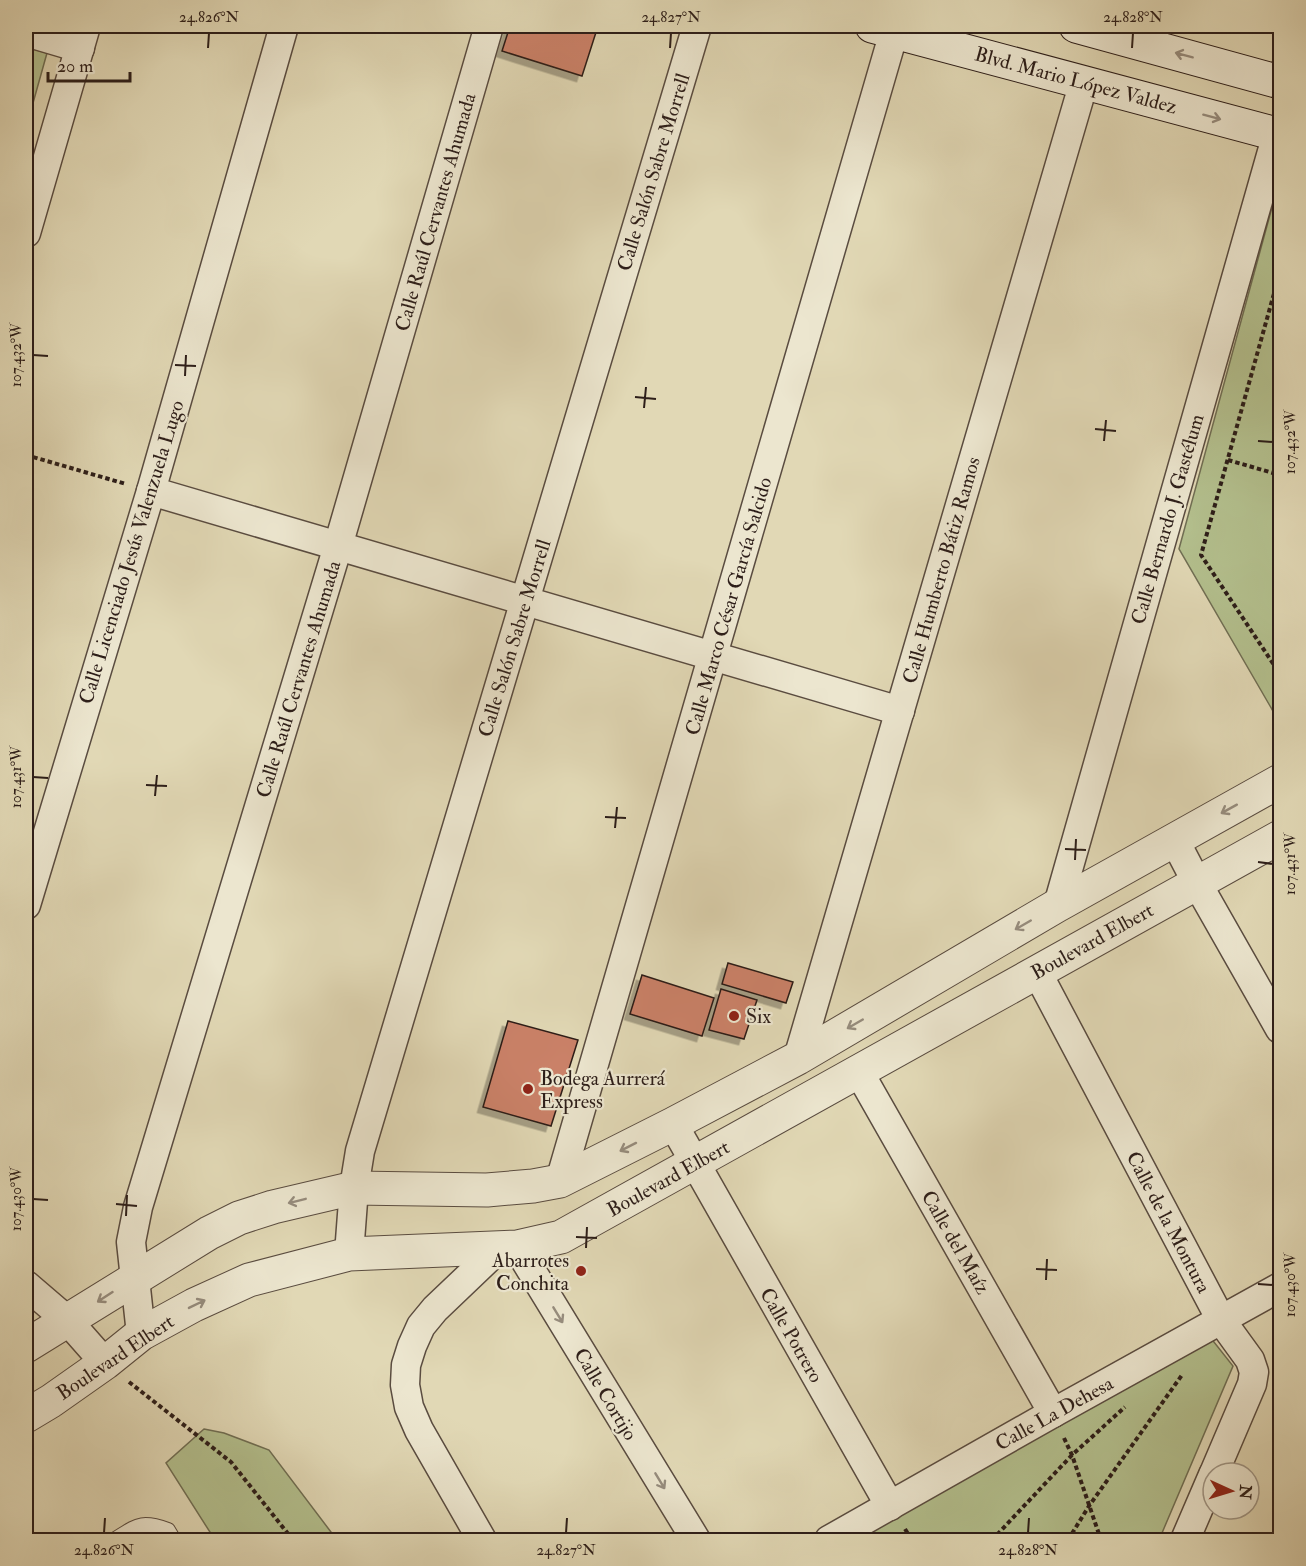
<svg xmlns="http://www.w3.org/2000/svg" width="1306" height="1566" viewBox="0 0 1306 1566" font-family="'IM FELL Double Pica',serif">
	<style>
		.green { fill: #b3bf8d; stroke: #706e53; stroke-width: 1.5 }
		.building { fill: #ca8167; stroke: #2d1e19; stroke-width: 1.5; filter: url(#shadow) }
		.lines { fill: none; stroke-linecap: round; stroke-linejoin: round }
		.service-casing { stroke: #5a4c40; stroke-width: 16 }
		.minor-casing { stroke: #5a4c40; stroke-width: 31 }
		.tertiary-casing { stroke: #5a4c40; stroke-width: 35 }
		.secondary-casing { stroke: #2d1e19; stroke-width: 35 }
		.path { stroke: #2d1e19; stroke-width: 4; stroke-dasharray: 4.5 3; stroke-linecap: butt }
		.service { stroke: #ece6cf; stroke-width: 14 }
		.minor { stroke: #ece6cf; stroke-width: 28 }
		.tertiary { stroke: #ece6cf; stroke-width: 33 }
		.secondary { stroke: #ece6cf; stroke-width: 33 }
		.oneway { stroke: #968c7d }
		.ticks { fill: none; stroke: #2d1e19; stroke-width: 2 }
		.poi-dot { fill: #8f2418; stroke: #ece6cf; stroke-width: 2 }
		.labels { text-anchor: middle; stroke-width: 4.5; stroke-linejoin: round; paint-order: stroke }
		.street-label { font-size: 20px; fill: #2d1e19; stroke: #ece6cf }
		.poi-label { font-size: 20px; fill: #2d1e19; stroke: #ece6cf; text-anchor: start }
		.neatline { fill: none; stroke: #2d1e19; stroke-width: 2 }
		.ticks-label { font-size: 15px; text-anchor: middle; fill: #2d1e19 }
	</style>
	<defs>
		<filter id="shadow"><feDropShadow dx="-5.5" dy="5.5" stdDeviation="0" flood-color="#0004"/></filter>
	</defs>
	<rect width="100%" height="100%" fill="#e1d8b5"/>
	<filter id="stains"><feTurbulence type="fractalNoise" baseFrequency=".00333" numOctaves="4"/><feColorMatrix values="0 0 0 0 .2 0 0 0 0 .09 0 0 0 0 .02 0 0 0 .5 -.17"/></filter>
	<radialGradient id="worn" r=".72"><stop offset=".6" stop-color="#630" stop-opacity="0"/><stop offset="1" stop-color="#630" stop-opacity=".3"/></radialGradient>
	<g class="green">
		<path d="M 26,47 L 47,53 L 26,128 Z"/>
		<path d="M 1280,178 L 1280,716 L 1277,718 L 1179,549 Z"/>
		<path d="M 1206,1332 L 1233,1366 L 1159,1540 L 845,1540 Z"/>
		<path d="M 204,1429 L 224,1433 L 269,1450 L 337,1540 L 215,1540 L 166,1463 Z"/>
	</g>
	<g class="building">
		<path d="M 510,26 L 598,26 L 582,76 L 502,51 Z"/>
		<path d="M 728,963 L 793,982 L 786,1003 L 722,984 Z"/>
		<path d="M 642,975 L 714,998 L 702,1036 L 630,1014 Z"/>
		<path d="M 721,989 L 757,1000 L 744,1039 L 709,1030 Z"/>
		<path d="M 508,1021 L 578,1040 L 551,1126 L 483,1107 Z"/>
	</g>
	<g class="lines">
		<g class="service-casing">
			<path id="service" d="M 114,1540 C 137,1526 140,1520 168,1530 L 174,1540"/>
		</g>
		<g class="minor-casing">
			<g id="minor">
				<path d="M 26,32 L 80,48"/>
				<path d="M 26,233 L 86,26"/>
				<path d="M 151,491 L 900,711"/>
				<path d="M 1174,839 L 1197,883 L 1280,1029"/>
				<path d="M 26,905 L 151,491 L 284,26"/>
				<path d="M 1058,905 L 1277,134"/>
				<path d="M 1037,972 L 1221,1320 L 1250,1360 L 1254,1372 L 1252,1384 L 1214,1473"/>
				<path d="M 798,1058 L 1084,82"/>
				<path d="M 859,1072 L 1053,1413"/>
				<path d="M 673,1124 L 890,1506"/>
				<path d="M 560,1181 L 894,32"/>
				<path d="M 517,1247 L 696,1540"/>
				<path d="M 349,1254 L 354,1188 L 360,1151 L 697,26"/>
				<path d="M 26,1285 L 68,1321 L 105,1363"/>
				<path d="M 141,1334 L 131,1242 L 138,1207 L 338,546 L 489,26"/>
				<path d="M 482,1540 L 419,1430 L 409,1407 L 405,1385 L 406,1365 L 412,1346 L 421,1326 L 435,1309 L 499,1248"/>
				<path d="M 829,1540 L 1053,1413 L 1280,1287"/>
				<path d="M 1185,1540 L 1213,1475"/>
			</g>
		</g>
		<g class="tertiary-casing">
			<g id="tertiary">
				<path d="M 26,1346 L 209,1233 L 239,1218 L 273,1207 L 354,1188 L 487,1190 L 533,1186 L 560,1181 L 673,1124 L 798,1058 L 1058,905 L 1280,781"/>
				<path d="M 26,1416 L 51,1401 L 105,1363 L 141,1334 L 194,1305 L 249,1280 L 349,1254 L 517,1247 L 561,1237 L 1280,837"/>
			</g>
		</g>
		<g class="secondary-casing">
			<g id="secondary">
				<path d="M 872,26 L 1280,135"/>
				<path d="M 1076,26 L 1280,82"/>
			</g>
		</g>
		<g class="path">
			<path d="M 1280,272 L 1201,555 L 1280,674"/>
			<path d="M 26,455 L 126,484"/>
			<path d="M 1228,460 L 1280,475"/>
			<path d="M 129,1382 L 231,1462 L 293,1540"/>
			<path d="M 1064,1438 L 1072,1455 L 1101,1540"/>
			<path d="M 905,1529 L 912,1540"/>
			<path d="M 992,1540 L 1072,1455 L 1125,1407"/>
			<path d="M 1068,1540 L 1089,1506 L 1182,1375"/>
		</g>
		<use href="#service" class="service"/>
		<use href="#minor" class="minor"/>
		<use href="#tertiary" class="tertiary"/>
		<use href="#secondary" class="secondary"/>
	</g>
	<defs><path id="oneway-shaft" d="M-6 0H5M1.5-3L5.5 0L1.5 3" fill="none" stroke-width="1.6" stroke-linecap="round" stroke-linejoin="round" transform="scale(1.5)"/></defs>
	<g class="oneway">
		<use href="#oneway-shaft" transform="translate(1184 55) rotate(-165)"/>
		<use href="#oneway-shaft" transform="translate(1212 117) rotate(15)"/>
		<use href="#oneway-shaft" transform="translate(1229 809) rotate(151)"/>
		<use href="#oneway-shaft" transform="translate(1023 925) rotate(150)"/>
		<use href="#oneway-shaft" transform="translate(855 1024) rotate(150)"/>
		<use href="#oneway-shaft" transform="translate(628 1147) rotate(153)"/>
		<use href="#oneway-shaft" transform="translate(297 1201) rotate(166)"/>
		<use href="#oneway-shaft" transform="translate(105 1297) rotate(147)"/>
		<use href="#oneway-shaft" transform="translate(197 1304) rotate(-26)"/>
		<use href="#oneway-shaft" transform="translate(558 1315) rotate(59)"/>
		<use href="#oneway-shaft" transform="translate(660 1481) rotate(59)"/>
	</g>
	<path class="ticks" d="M 208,48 L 209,33M 670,48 L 671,33M 1132,48 L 1133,33M 33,355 L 48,356M 175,365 L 196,366M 185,376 L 186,355M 635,397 L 656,399M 644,408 L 646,387M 1095,429 L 1116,431M 1104,441 L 1106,420M 1258,441 L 1273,442M 33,777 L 48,778M 146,785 L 167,786M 155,796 L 157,775M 605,817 L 626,818M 615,828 L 617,807M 1065,849 L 1086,850M 1075,860 L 1076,839M 1258,862 L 1273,864M 33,1199 L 48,1200M 116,1204 L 137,1206M 126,1216 L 127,1195M 576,1237 L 597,1238M 586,1248 L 587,1227M 1036,1269 L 1057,1270M 1046,1280 L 1047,1259M 1258,1284 L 1273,1285M 104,1533 L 105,1518M 566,1533 L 567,1518M 1028,1533 L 1029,1518"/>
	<g class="poi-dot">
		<circle cx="734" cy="1016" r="6"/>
		<circle cx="528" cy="1089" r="6"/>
		<circle cx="581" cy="1271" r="6"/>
	</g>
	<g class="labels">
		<g class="street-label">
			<text transform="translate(1076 80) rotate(15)" y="7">Blvd. Mario López Valdez</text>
			<text transform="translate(653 172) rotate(-73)" y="7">Calle Salón Sabre Morrell</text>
			<text transform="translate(435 212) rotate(-74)" y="7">Calle Raúl Cervantes Ahumada</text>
			<text transform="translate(1167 519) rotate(-74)" y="7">Calle Bernardo J. Gastélum</text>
			<text transform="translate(131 552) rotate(-73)" y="7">Calle Licenciado Jesús Valenzuela Lugo</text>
			<text transform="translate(941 570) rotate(-74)" y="7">Calle Humberto Bátiz Ramos</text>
			<text transform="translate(728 606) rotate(-74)" y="7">Calle Marco César García Salcido</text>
			<text transform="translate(514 638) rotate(-73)" y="7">Calle Salón Sabre Morrell</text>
			<text transform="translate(298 679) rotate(-73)" y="7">Calle Raúl Cervantes Ahumada</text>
			<text transform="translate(1092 941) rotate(-29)" y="7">Boulevard Elbert</text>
			<text transform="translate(668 1178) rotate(-29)" y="7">Boulevard Elbert</text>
			<text transform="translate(1169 1222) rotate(62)" y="7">Calle de la Montura</text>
			<text transform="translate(956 1242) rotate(60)" y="7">Calle del Maíz</text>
			<text transform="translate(792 1335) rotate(60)" y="7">Calle Potrero</text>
			<text transform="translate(115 1357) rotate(-34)" y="7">Boulevard Elbert</text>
			<text transform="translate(606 1394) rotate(59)" y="7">Calle Cortijo</text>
			<text transform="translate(1054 1413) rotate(-29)" y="7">Calle La Dehesa</text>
		</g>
		<g class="poi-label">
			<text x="746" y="1023">Six</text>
			<text x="540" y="1085">Bodega Aurrerá<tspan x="540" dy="23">Express</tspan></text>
			<text x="569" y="1267" text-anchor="end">Abarrotes<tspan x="569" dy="23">Conchita</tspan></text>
		</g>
	</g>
	<rect width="1306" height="1566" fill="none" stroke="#e1d8b5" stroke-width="66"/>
	<g transform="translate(1231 1491) rotate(94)"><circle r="28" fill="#ece6cf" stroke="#a09686" stroke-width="1.5"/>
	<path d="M0-4.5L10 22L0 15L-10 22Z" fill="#8f2418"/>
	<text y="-9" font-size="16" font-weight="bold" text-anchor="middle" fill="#2d1e19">N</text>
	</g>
	<path d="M48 72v9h82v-9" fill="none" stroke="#2d1e19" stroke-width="3"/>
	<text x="57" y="72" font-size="18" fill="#2d1e19" stroke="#ece6cf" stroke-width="4.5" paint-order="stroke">20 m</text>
	<rect x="33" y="33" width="1240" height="1500" class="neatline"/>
	<g class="ticks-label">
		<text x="209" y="22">24.826°N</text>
		<text x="671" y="22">24.827°N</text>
		<text x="1133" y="22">24.828°N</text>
		<text transform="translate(16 355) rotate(-90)" y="5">107.432°W</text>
		<text transform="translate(1290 442) rotate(-90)" y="5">107.432°W</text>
		<text transform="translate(16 777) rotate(-90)" y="5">107.431°W</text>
		<text transform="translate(1290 864) rotate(-90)" y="5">107.431°W</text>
		<text transform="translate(16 1199) rotate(-90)" y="5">107.430°W</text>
		<text transform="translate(1290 1285) rotate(-90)" y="5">107.430°W</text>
		<text x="104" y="1555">24.826°N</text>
		<text x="566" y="1555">24.827°N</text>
		<text x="1028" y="1555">24.828°N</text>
	</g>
	<rect width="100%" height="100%" filter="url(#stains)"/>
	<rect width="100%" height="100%" fill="url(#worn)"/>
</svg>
